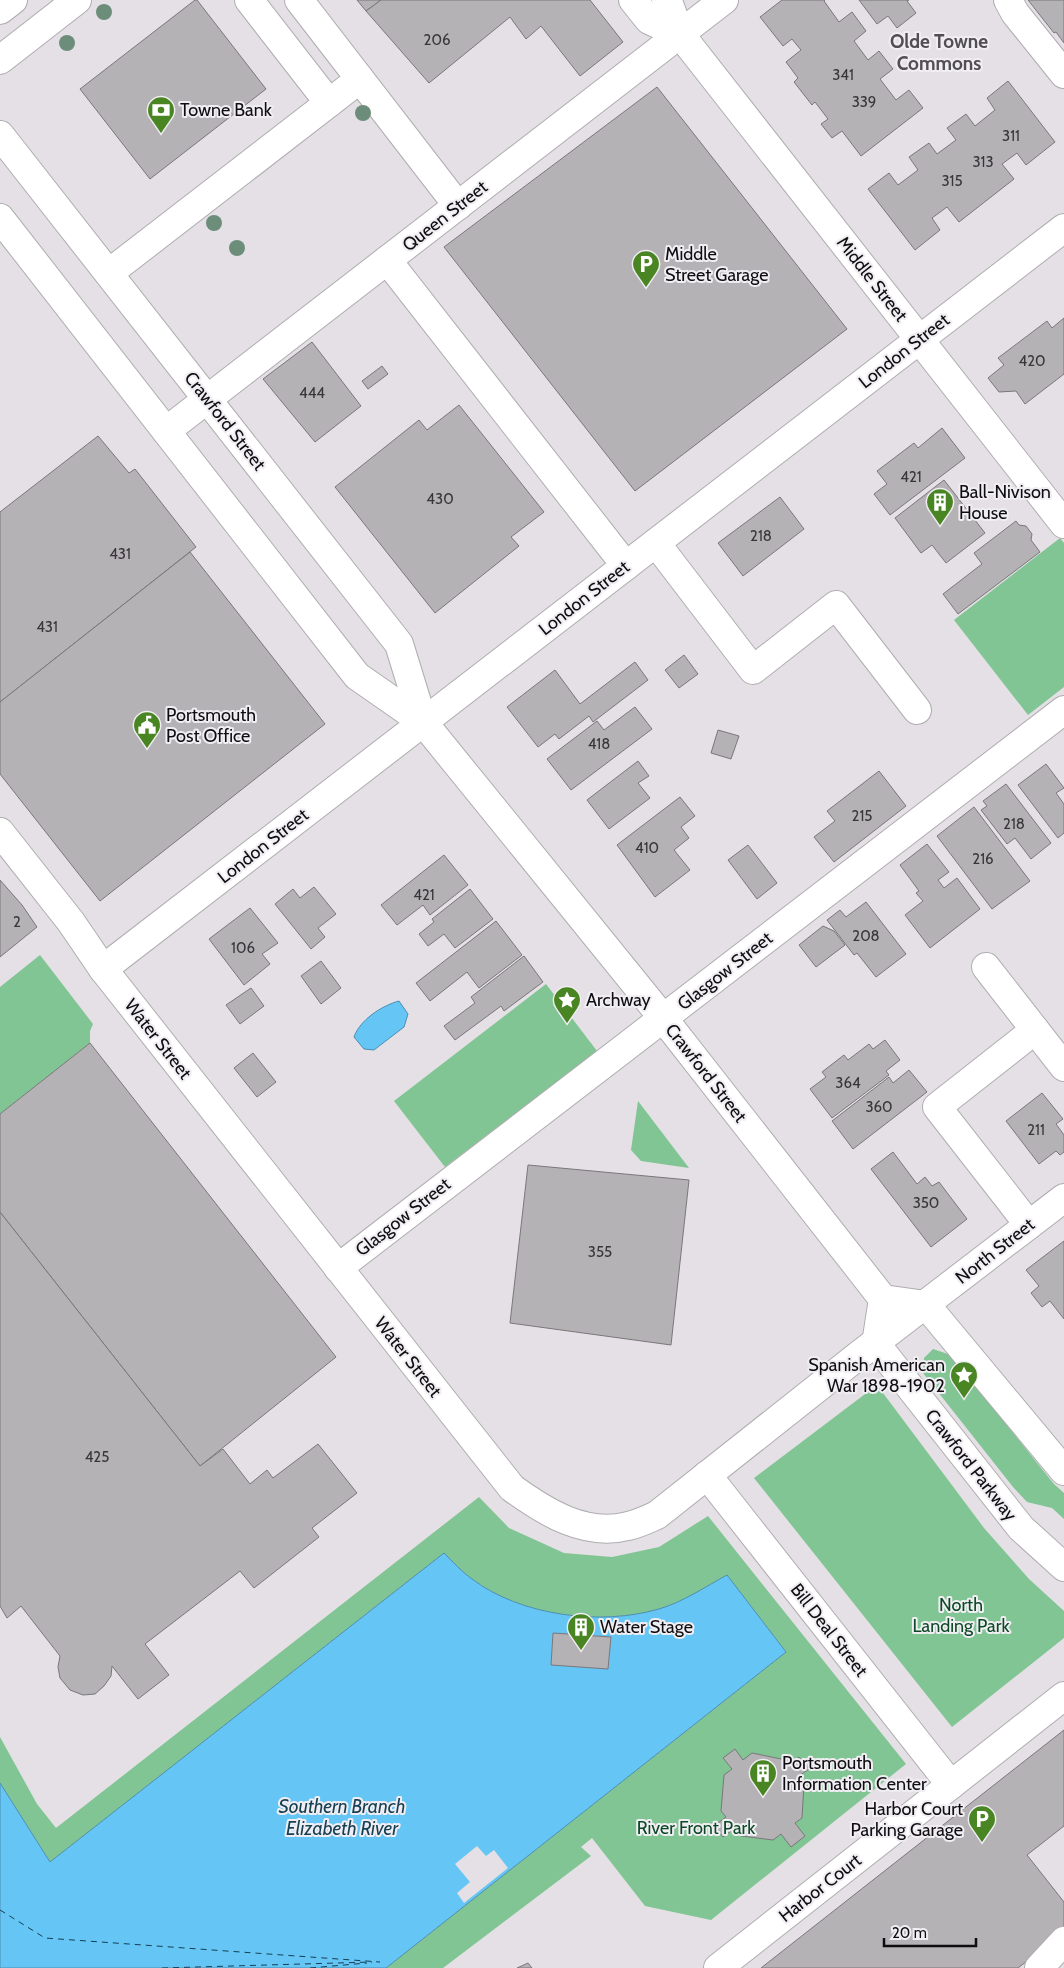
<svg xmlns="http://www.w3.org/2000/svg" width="1064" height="1968" viewBox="0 0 1064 1968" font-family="Cabin,sans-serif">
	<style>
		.green { fill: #80c593 }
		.water { fill: #65c6f5; stroke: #4b8eb0 }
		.pier { fill: #e4e0e5 }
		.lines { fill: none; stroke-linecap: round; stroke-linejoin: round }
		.ferry { stroke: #153f53; stroke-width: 1; stroke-dasharray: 6 5; stroke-linecap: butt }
		.building { fill: #b5b2b6; stroke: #7a777b }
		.minor-casing { stroke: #b0adb1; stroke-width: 30 }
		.major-casing { stroke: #b0adb1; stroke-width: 30 }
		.minor { stroke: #fff; stroke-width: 28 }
		.major { stroke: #fff; stroke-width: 28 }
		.tree { fill: #6d8d7b }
		.labels { text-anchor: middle; stroke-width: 4; stroke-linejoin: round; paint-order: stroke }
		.number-label { font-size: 15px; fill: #383639 }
		.poi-label { font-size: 18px; fill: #0f0d0f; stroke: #f1eef3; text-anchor: start }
		.street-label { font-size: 18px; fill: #0f0d0f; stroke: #f1eef3 }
		.park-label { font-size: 18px; fill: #0b4925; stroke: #f1eef3 }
		.neighbourhood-label { font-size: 19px; font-weight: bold; fill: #524f53; stroke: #f1eef3 }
		.water-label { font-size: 19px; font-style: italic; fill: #153f53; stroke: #f1eef3 }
	</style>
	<rect width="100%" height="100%" fill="#e4e0e5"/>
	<g class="green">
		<path d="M 1060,538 L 1064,543 L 1064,687 L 1028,715 L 954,620 Z"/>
		<path d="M 40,955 L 93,1024 L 90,1031 L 90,1043 L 0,1114 L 0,987 Z"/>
		<path d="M 546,984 L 597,1051 L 445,1167 L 394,1101 Z"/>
		<path d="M 638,1101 L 689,1168 L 641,1161 L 631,1150 Z"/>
		<path d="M 933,1349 L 951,1355 L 1054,1484 L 1064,1493 L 1064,1519 L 1052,1508 L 1027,1502 L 1013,1487 L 923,1373 L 924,1358 Z"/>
		<path d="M 877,1385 L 984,1528 L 1029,1579 L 1064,1611 L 1064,1638 L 952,1727 L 754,1478 Z"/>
		<path d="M 479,1497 L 509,1528 L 564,1553 L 612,1557 L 659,1547 L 708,1516 L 906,1764 L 711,1920 L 645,1906 L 592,1838 L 581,1847 L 591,1856 L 443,1968 L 386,1968 L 786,1652 L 727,1575 C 705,1587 683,1602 659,1609 C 600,1626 521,1616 472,1579 C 462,1572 453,1562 444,1553 L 50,1862 L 0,1783 L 0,1737 L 37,1804 L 56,1828 Z"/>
	</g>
	<g class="water">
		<path d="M 399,1001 L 408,1014 L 404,1027 L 374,1050 L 364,1049 L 354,1037 C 360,1020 381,1006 399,1001 Z"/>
		<path d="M 444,1553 C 453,1562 462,1572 472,1579 C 521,1616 601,1626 659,1609 C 683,1602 705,1587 727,1575 L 786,1652 L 386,1968 L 0,1968 L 0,1783 L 50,1862 Z"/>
	</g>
	<path class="pier" d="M 477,1846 L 486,1856 L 494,1850 L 508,1868 L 464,1903 L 457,1893 L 470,1882 L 455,1864 Z"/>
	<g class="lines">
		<g class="ferry">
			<path d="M 0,1910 L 45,1938 L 380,1962"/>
			<path d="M 162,1968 L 372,1962"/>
			<path d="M 310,1968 L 367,1963"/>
		</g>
	</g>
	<g class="building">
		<path d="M 195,0 L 197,0 L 266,89 L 150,179 L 80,89 Z"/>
		<path d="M 357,0 L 381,0 L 366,11 Z"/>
		<path d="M 381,0 L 590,0 L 623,42 L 580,76 L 541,26 L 526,39 L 510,17 L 429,83 L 366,11 Z"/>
		<path d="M 782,0 L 825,0 L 824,1 L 839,22 L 852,12 L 866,31 L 854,41 L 868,60 L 879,51 L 893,69 L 880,79 L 896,100 L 909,90 L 923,108 L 861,156 L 842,131 L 832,138 L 821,124 L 828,119 L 815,102 L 812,105 L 794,82 L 798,78 L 786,62 L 801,50 L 792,39 L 783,46 L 760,17 Z"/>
		<path d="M 859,0 L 909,0 L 907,1 L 916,13 L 897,28 L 888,16 L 877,24 Z"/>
		<path d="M 1028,0 L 1064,0 L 1064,43 L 1056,32 L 1054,33 Z"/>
		<path d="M 1008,81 L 1055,142 L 1026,165 L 1017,153 L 1002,164 L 1014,179 L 959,222 L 947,207 L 932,218 L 940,230 L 915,250 L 868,189 L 889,173 L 898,185 L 918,170 L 909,157 L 929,143 L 937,154 L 956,140 L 947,128 L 966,114 L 975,126 L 995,110 L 987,98 Z"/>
		<path d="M 657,87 L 847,329 L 635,491 L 444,247 Z"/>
		<path d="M 1064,318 L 1064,374 L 1025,404 L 1016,391 L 999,392 L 988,378 L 1004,365 L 998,358 L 1047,321 L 1052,328 Z"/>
		<path d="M 312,342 L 361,406 L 315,442 L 263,379 Z"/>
		<path d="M 382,366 L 388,374 L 368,389 L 362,381 Z"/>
		<path d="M 459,405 L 544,512 L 511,537 L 519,546 L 435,613 L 335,487 L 419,420 L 427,430 Z"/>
		<path d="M 942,428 L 965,458 L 890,515 L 874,494 L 887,484 L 877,471 L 914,443 L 918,448 Z"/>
		<path d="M 98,436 L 129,473 L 135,469 L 196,547 L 0,702 L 0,512 Z"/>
		<path d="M 944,480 L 985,533 L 946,563 L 932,545 L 921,553 L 895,518 Z"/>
		<path d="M 780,497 L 804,529 L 743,576 L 718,543 Z"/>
		<path d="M 1016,521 L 1019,525 L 1026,526 L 1032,534 L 1031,540 L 1040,552 L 958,614 L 943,594 L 982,564 L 974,553 Z"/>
		<path d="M 190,552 L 325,724 L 100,901 L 0,774 L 0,702 Z"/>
		<path d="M 684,655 L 698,674 L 679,688 L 665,670 Z"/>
		<path d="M 635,662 L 648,680 L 593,722 L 589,716 L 559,739 L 555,734 L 538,747 L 507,707 L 555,670 L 580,704 Z"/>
		<path d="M 635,707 L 652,729 L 571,790 L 547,759 L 597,721 L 604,730 Z"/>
		<path d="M 718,730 L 739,736 L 731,759 L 711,753 Z"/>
		<path d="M 638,761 L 649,776 L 638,783 L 650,798 L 609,829 L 587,800 Z"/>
		<path d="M 1046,764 L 1064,788 L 1056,793 L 1064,804 L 1064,833 L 1058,838 L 1018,785 Z"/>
		<path d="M 879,771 L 906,806 L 834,862 L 814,837 L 835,821 L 827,811 Z"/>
		<path d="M 1006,784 L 1051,843 L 1031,859 L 1015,838 L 1007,844 L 981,810 L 987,806 L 983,801 Z"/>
		<path d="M 680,797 L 695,816 L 681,827 L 689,838 L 674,850 L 690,870 L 655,897 L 617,845 Z"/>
		<path d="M 974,807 L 1030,881 L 992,909 L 937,836 Z"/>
		<path d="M 927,844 L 949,872 L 938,880 L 944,888 L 957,878 L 980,909 L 930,948 L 905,915 L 923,901 L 916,893 L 919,891 L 900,865 Z"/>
		<path d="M 748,845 L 777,883 L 757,899 L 728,860 Z"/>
		<path d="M 444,855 L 468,885 L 430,915 L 423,905 L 397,925 L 381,905 Z"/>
		<path d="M 0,880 L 22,905 L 37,927 L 0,957 Z"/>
		<path d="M 314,887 L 336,914 L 318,928 L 325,937 L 311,949 L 275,904 L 293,889 L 300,898 Z"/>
		<path d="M 470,889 L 493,919 L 455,948 L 444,934 L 428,946 L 419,934 L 434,922 L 432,919 Z"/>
		<path d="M 866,902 L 906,954 L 876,977 L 857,953 L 854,955 L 827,920 L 840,910 L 846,917 Z"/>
		<path d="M 250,908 L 278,943 L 262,954 L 270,964 L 244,985 L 209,939 Z"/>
		<path d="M 496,921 L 522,955 L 479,988 L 467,972 L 430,1001 L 416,983 Z"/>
		<path d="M 823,926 L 834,931 L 845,945 L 816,967 L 799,945 Z"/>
		<path d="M 524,956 L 543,982 L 504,1011 L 501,1006 L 455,1040 L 444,1026 L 475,1003 L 471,997 Z"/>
		<path d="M 321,961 L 341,988 L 321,1004 L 301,976 Z"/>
		<path d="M 251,988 L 264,1006 L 240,1024 L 226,1005 Z"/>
		<path d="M 885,1040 L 900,1060 L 886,1071 L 889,1075 L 832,1118 L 810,1089 L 826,1077 L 822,1072 L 844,1055 L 848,1060 L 869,1044 L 873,1049 Z"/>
		<path d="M 90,1043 L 336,1357 L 200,1466 L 0,1212 L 0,1114 Z"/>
		<path d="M 253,1053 L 276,1082 L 257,1097 L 234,1068 Z"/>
		<path d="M 909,1070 L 927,1092 L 853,1149 L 832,1121 L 889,1077 L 893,1083 Z"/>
		<path d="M 1042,1093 L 1063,1119 L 1056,1124 L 1064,1135 L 1064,1152 L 1060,1155 L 1056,1151 L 1039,1164 L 1006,1121 Z"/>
		<path d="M 893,1152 L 917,1184 L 925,1177 L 932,1186 L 939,1182 L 967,1219 L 931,1247 L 871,1169 Z"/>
		<path d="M 528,1165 L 689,1180 L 671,1345 L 510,1323 Z"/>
		<path d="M 0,1212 L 200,1466 L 223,1449 L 250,1484 L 267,1470 L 273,1478 L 318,1444 L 357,1493 L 312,1528 L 319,1537 L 254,1588 L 240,1571 L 145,1644 L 169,1675 L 138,1699 L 112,1666 L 111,1676 L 104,1686 L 95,1694 L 83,1695 L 70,1690 L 60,1678 L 58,1667 L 60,1656 L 21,1606 L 7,1618 L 0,1606 Z"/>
		<path d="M 1064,1241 L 1064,1319 L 1050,1301 L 1042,1307 L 1031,1293 L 1039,1286 L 1026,1270 Z"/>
		<path d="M 553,1633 L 611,1637 L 608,1669 L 551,1665 Z"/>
		<path d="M 1064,1730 L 1064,1826 L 1027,1855 L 1064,1902 L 1064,1932 L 1018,1968 L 761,1968 Z"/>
		<path d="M 735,1749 L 743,1760 L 752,1753 L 786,1760 L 790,1764 L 799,1757 L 809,1769 L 799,1776 L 804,1784 L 802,1818 L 795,1823 L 805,1836 L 791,1847 L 781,1834 L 773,1840 L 741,1836 L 735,1828 L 723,1837 L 714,1826 L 726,1817 L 721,1811 L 724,1775 L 732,1769 L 723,1758 Z"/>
		<path d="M 528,1963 L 532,1968 L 517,1968 Z"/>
	</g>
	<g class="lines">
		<g class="minor-casing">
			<g id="minor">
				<path d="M 249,0 L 329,103"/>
				<path d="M 299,0 L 458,206"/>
				<path d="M 633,0 L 649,20 L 680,34"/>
				<path d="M 666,0 L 669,4 L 680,34 L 1064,524"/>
				<path d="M 1008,0 L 1015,13 L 1064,74"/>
				<path d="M 387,260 L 626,566"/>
				<path d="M 109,273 L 360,79"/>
				<path d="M 166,431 L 724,0"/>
				<path d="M 656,543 L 753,670 L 836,605 L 917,710"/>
				<path d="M 0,832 L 71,922 L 103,969 L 512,1488 C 545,1512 585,1537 628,1526 C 638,1524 648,1519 657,1515 L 859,1355 L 1064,1198"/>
				<path d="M 986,967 L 1064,1067"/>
				<path d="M 103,969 L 1064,228"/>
				<path d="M 1029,1225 L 937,1107 L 1035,1030"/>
				<path d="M 338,1268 L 1064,710"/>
				<path d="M 707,1475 L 951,1785"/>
				<path d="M 718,1968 L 1064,1696"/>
				<path d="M 1039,1968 L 1064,1941"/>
			</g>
		</g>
		<g class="major-casing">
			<g id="major">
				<path d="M 0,10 L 13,0"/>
				<path d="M 0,60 L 77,0"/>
				<path d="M 0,135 L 399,644 L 423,722"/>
				<path d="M 0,218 L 357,676 L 423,722 L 663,1018 L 883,1299 L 926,1305 L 1064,1471"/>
				<path d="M 883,1299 L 876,1344 L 1021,1528 L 1064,1567"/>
			</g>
		</g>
		<use href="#minor" class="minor"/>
		<use href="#major" class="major"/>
	</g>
	<g class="tree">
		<circle cx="104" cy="12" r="8"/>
		<circle cx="67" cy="43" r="8"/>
		<circle cx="363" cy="113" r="8"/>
		<circle cx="214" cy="223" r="8"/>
		<circle cx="237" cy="248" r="8"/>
	</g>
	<defs>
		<g id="bank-pin" transform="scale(1.4375)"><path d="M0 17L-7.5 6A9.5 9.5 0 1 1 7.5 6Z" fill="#498522" stroke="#f1eef3"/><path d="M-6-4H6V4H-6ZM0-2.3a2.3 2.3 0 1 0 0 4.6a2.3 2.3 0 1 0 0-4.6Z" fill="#fff"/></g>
		<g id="parking-pin" transform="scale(1.4375)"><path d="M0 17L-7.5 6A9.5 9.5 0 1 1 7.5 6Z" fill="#498522" stroke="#f1eef3"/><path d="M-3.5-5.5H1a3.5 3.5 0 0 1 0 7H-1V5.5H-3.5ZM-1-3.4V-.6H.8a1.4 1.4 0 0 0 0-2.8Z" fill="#fff"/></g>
		<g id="building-pin" transform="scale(1.4375)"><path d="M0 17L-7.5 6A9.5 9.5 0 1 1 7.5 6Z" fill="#498522" stroke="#f1eef3"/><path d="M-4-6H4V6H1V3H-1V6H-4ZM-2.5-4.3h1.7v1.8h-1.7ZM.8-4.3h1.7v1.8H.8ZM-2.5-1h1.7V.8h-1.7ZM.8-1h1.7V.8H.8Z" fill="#fff"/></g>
		<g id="civic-pin" transform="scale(1.4375)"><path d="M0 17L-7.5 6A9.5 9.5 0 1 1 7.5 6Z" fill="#498522" stroke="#f1eef3"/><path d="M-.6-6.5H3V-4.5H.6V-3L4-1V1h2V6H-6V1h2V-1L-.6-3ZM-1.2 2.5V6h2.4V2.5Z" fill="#fff"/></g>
		<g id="sight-pin" transform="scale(1.4375)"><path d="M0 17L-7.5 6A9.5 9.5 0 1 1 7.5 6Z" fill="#498522" stroke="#f1eef3"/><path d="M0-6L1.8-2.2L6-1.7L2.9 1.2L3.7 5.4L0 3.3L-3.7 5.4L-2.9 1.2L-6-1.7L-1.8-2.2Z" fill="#fff"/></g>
	</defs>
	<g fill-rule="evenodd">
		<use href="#bank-pin" x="161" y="110"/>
		<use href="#parking-pin" x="646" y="264"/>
		<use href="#building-pin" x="940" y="502"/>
		<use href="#civic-pin" x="147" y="725"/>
		<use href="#sight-pin" x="567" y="1000"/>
		<use href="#sight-pin" x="964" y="1375"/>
		<use href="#building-pin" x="581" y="1627"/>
		<use href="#building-pin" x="763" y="1773"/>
		<use href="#parking-pin" x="982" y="1819"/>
	</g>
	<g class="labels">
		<g class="number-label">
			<text x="437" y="45">206</text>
			<text x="843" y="80">341</text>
			<text x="864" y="107">339</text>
			<text x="1011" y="141">311</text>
			<text x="983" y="167">313</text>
			<text x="952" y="186">315</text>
			<text x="1032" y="366">420</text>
			<text x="312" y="398">444</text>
			<text x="911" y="482">421</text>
			<text x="440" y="504">430</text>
			<text x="761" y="541">218</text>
			<text x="120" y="559">431</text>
			<text x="47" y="632">431</text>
			<text x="599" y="749">418</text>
			<text x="862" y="821">215</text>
			<text x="1014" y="829">218</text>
			<text x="647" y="853">410</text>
			<text x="983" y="864">216</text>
			<text x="424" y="900">421</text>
			<text x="17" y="927">2</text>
			<text x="866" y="941">208</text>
			<text x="243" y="953">106</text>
			<text x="848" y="1088">364</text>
			<text x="879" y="1112">360</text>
			<text x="1036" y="1135">211</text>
			<text x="926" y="1208">350</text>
			<text x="600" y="1257">355</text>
			<text x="97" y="1462">425</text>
		</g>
		<g class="poi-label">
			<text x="180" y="116">Towne Bank</text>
			<text x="665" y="260">Middle<tspan x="665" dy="21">Street Garage</tspan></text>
			<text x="959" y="498">Ball-Nivison<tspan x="959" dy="21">House</tspan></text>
			<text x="166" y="721">Portsmouth<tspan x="166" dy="21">Post Office</tspan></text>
			<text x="586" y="1006">Archway</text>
			<text x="945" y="1371" text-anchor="end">Spanish American<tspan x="945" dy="21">War 1898-1902</tspan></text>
			<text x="600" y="1633">Water Stage</text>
			<text x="782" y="1769">Portsmouth<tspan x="782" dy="21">Information Center</tspan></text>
			<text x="963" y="1815" text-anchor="end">Harbor Court<tspan x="963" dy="21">Parking Garage</tspan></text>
		</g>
		<g class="street-label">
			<text transform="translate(445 216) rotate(-38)" y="6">Queen Street</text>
			<text transform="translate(872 279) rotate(52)" y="6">Middle Street</text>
			<text transform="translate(904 351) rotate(-38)" y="6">London Street</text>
			<text transform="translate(225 421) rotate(52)" y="6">Crawford Street</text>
			<text transform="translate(584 598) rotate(-38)" y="6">London Street</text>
			<text transform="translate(263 846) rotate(-38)" y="6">London Street</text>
			<text transform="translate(725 971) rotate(-38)" y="6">Glasgow Street</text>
			<text transform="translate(158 1039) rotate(52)" y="6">Water Street</text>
			<text transform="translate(706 1073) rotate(52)" y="6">Crawford Street</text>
			<text transform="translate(403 1217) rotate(-38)" y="6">Glasgow Street</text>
			<text transform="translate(995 1251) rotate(-38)" y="6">North Street</text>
			<text transform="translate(408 1357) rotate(52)" y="6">Water Street</text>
			<text transform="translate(971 1465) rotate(52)" y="6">Crawford Parkway</text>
			<text transform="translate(829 1630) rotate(52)" y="6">Bill Deal Street</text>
			<text transform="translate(820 1888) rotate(-38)" y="6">Harbor Court</text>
		</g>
		<g class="park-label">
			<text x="961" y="1611">North<tspan x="961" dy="21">Landing Park</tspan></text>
			<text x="696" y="1834">River Front Park</text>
		</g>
		<g class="neighbourhood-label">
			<text x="939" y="48">Olde Towne<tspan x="939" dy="22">Commons</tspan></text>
		</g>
		<g class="water-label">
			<text x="342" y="1813">Southern Branch<tspan x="342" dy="22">Elizabeth River</tspan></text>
		</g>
	</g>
	<path d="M884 1938v8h92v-8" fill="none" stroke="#0f0d0f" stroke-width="2.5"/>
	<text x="892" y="1938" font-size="15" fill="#0f0d0f" stroke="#f1eef3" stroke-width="4" paint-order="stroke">20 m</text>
</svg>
